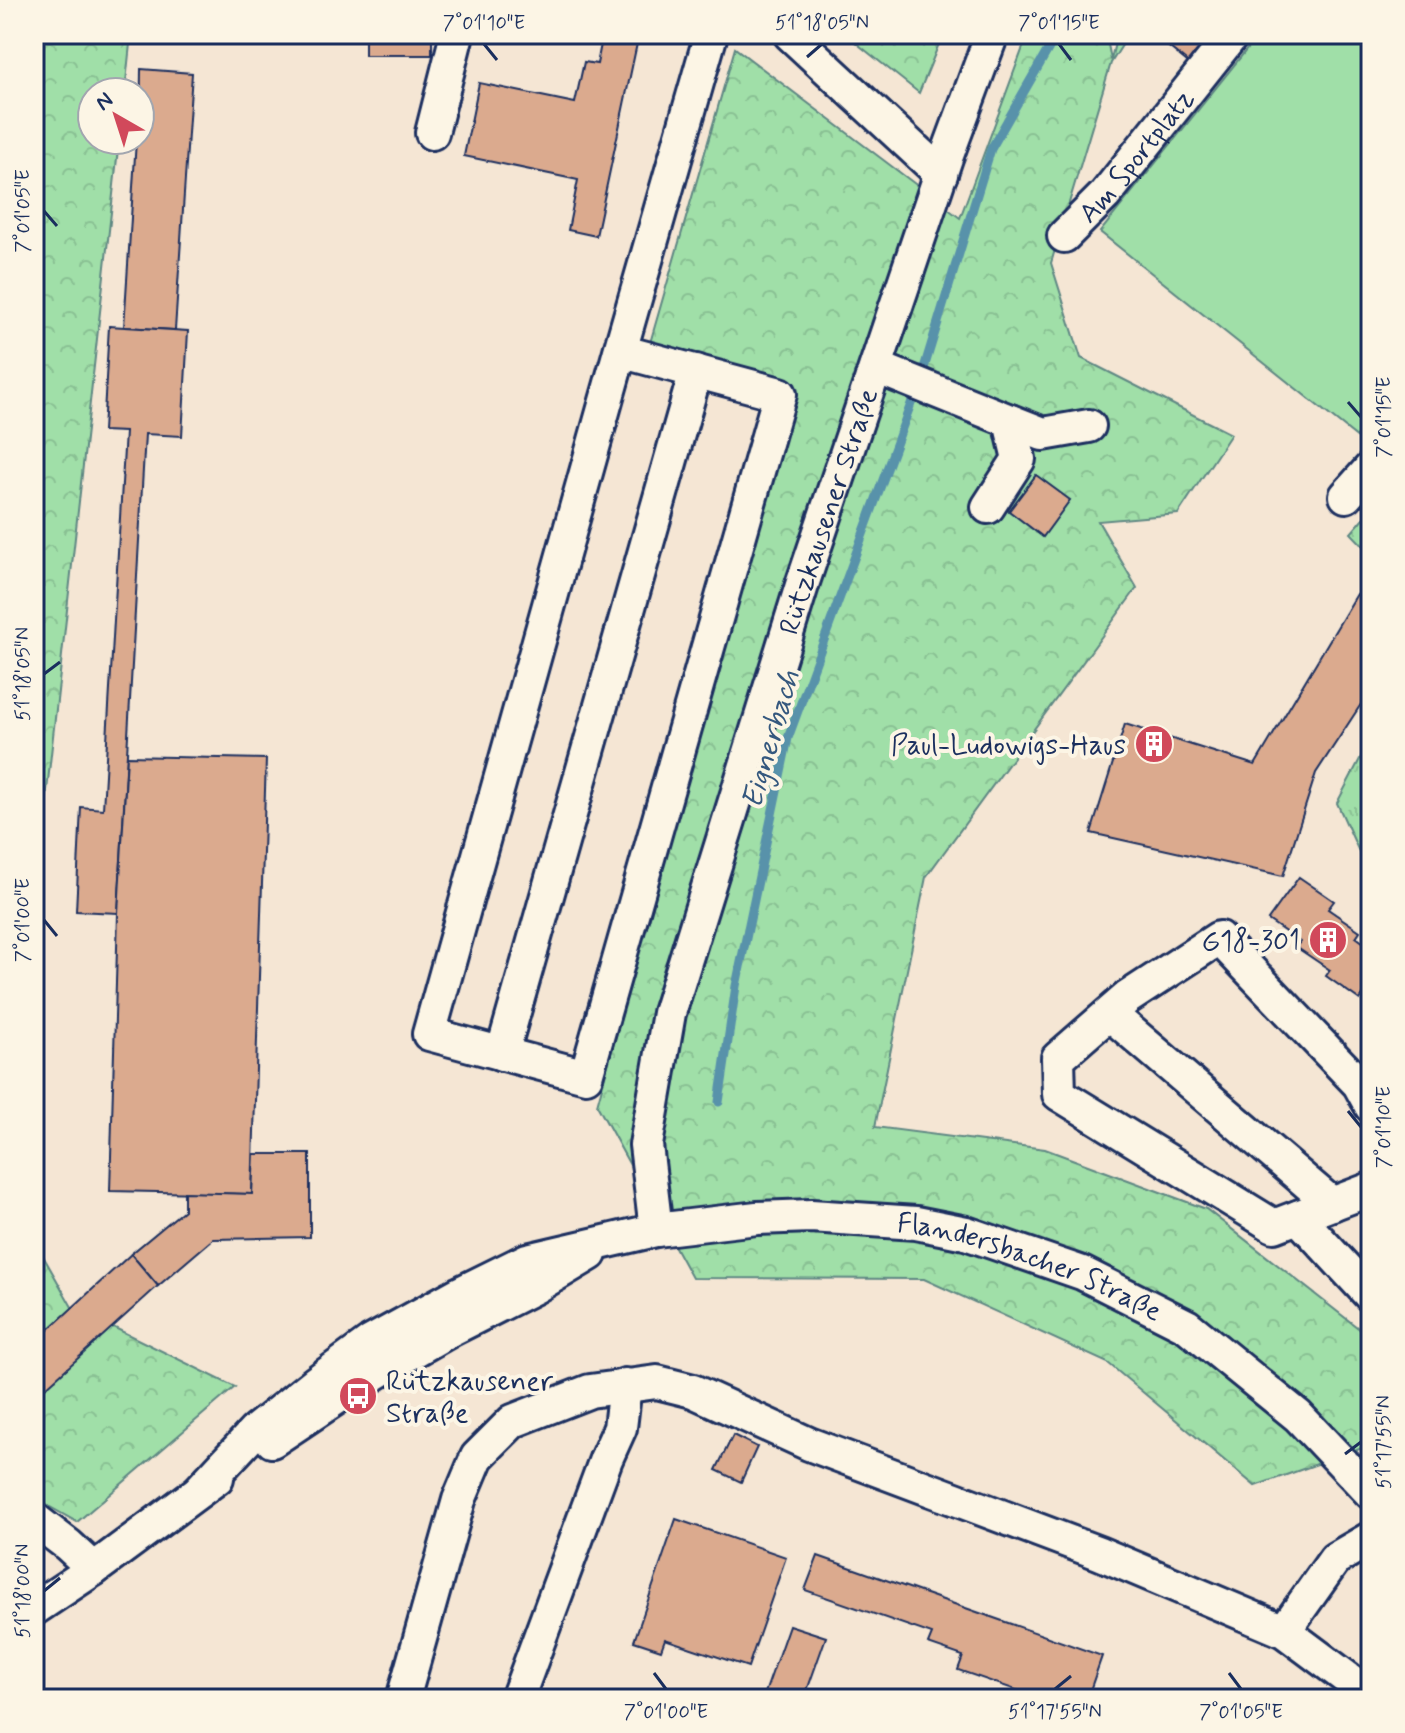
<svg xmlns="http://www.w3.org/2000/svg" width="1405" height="1733" viewBox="0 0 1405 1733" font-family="Mynerve,sans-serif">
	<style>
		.grass { fill: url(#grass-tufts); stroke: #5e8783; stroke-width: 2 }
		.forest { fill: url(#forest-crowns); stroke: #5e8783; stroke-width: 2 }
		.garden { fill: #a0dfa8; stroke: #5e8783; stroke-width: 2 }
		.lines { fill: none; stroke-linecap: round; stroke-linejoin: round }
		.stream { stroke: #5992aa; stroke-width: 9 }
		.building { fill: #dbaa8e; stroke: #1b2f5e; stroke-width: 2 }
		.minor-casing { stroke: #1b2f5e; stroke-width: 38 }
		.minor { stroke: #fcf5e5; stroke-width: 32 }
		.ticks { fill: none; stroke: #1b2f5e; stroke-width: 3 }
		.labels { text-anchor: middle; stroke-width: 8; stroke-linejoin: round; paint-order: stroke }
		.street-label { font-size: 28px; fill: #1b2f5e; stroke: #fcf5e5 }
		.poi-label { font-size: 28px; fill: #1b2f5e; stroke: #fcf5e5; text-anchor: end }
		.water-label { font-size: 30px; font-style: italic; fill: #35587e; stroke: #fcf5e5 }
		.neatline { fill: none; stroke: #1b2f5e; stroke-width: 3 }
		.ticks-label { font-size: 20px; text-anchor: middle; fill: #1b2f5e }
	</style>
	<defs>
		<pattern id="grass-tufts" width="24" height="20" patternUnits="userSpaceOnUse" patternTransform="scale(2)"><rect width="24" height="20" fill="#a0dfa8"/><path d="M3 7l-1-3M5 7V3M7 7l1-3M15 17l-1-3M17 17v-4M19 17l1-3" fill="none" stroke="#89c093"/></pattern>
		<pattern id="forest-crowns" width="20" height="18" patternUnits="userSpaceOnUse" patternTransform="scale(2)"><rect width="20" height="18" fill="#a0dfa8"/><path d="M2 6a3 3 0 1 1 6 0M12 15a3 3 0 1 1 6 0" fill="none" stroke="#89c093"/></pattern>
	</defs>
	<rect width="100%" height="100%" fill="#f5e6d4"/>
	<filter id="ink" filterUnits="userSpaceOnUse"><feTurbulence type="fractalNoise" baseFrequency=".0125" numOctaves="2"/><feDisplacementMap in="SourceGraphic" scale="16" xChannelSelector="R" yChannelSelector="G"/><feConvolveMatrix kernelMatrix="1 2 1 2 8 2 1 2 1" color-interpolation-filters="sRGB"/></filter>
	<g filter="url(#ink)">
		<path class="grass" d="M 1371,738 L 1371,878 L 1337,803 Z"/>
		<g class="forest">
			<path d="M 34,34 L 131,34 L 125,92 L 92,92 L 92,140 L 119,140 L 34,908 Z"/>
			<path d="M 845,34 L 943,34 L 919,93 Z"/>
			<path d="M 1028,34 L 1106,34 L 1111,60 L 1117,34 L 1129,34 L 1111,63 L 1051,263 L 1081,358 L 1231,434 L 1178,514 L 1098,521 L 1137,588 L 926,877 L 875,1127 L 1045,1149 L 1206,1209 L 1371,1338 L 1371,1445 L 1255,1486 L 1108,1363 L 924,1279 L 692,1278 L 597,1105 L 795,384 L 650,343 L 735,48 L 960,218 Z"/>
			<path d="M 1371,510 L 1371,554 L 1351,533 Z"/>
			<path d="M 34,1240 L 72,1307 L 235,1387 L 77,1522 L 34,1498 Z"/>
		</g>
		<path class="garden" d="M 1259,34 L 1371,34 L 1371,421 L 1358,438 L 1100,232 Z"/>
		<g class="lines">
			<g class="stream">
				<path d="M 921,378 L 991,149 L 1057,34"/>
				<path d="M 719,1102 L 736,986 L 788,738 L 912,401"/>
			</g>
		</g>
		<g class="building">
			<rect x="365" y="34" width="67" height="21"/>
			<path d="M 603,34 L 639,34 L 596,236 L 568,230 L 578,180 L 464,156 L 479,83 L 575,103 L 584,62 L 597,64 Z"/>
			<path d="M 1163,34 L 1215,34 L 1191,65 L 1159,39 Z"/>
			<path d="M 141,69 L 192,73 L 175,330 L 124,327 L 136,140 L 140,140 Z"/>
			<path d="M 109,326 L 188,331 L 182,436 L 145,434 L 118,913 L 76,911 L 81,807 L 103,809 L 125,432 L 103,431 Z"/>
			<path d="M 1036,475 L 1070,500 L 1043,537 L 1009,511 Z"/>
			<path d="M 1357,594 L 1371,606 L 1371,689 L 1316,773 L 1283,876 L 1091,833 L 1125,724 L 1255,765 Z"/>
			<path d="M 127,756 L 266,759 L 252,1194 L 110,1191 L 118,913 Z"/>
			<path d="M 1299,877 L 1334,901 L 1328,909 L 1360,931 L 1356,937 L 1371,948 L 1371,983 L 1360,1000 L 1326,976 L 1330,970 L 1296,947 L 1300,942 L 1268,920 Z"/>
			<path d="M 254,1154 L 310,1154 L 310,1237 L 213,1239 L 158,1286 L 131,1254 L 184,1210 L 184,1192 L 252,1194 Z"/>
			<path d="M 131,1254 L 158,1286 L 34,1398 L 34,1343 Z"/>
			<path d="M 733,1435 L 757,1447 L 741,1482 L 716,1470 Z"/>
			<path d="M 676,1519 L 786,1557 L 748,1667 L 665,1639 L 661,1650 L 634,1641 Z"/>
			<path d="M 818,1556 L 1102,1656 L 1087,1699 L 1023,1699 L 1025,1693 L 958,1670 L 963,1656 L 928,1644 L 932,1634 L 805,1590 Z"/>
			<path d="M 789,1625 L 826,1637 L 804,1699 L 784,1699 L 765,1693 Z"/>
		</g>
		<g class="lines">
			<g class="minor-casing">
				<g id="minor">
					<path d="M 790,34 L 941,174"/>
					<path d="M 432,133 L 457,34"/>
					<path id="s1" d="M 1064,236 L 1105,195 L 1233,34"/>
					<path d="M 620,351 L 780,394 L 586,1076 L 429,1034 L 620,351 L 711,34"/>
					<path d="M 876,367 L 1010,421 L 1019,459 L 988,507"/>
					<path d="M 1010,421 L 1043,434 L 1089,426"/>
					<path d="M 1346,496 L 1371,468"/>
					<path d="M 1110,1014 L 1332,1204"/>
					<path d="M 502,1054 L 696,371"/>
					<path d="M 1371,1106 L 1359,1084 L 1219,938 L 1127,998 L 1058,1058 L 1059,1094 L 1274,1226 L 1371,1189"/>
					<path d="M 1298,1217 L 1371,1296"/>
					<path id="s2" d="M 656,1230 L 646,1145 L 669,1013 L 803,582 L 946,158 L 992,34"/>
					<path d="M 272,1441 L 353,1387 L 386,1367 L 452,1329 L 535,1287 L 590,1254"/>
					<path id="s3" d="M 200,1490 L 255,1431 L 315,1383 L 371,1342 L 460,1293 L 527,1260 L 656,1230 L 757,1218 L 811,1216 L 916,1223 L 966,1233 L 1082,1273 L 1187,1326 L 1298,1416 L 1371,1493"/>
					<path d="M 34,1519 L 68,1545 L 94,1569"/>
					<path d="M 34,1609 L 94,1569 L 217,1478"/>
					<path d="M 1284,1631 L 1335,1559 L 1371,1538"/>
					<path d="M 403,1699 L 459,1500 L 477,1457 L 513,1421 L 590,1391 L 657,1382 L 693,1391 L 809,1444 L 1099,1553 L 1284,1631 L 1371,1696"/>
					<path d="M 517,1699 L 606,1459 L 620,1428 L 625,1385"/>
				</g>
			</g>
			<use href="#minor" class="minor"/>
		</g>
	</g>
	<path class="ticks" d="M 484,44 L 497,60M 1059,44 L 1071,60M 807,57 L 822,44M 44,211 L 57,226M 1348,402 L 1361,417M 44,674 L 60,662M 44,920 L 57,936M 1348,1111 L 1361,1127M 1345,1454 L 1361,1442M 44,1591 L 60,1578M 654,1673 L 666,1689M 1229,1673 L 1241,1689M 1055,1689 L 1071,1676"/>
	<defs>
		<g id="building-disc" transform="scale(2)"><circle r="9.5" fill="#d1495b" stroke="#fcf5e5"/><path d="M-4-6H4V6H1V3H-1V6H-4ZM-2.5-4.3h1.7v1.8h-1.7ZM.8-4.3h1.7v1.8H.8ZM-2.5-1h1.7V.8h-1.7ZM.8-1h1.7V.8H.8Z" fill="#fff"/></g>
		<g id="bus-disc" transform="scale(2)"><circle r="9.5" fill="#d1495b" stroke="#fcf5e5"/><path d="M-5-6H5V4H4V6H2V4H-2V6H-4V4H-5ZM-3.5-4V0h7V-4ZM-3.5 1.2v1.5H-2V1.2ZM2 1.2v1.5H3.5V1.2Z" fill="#fff"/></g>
	</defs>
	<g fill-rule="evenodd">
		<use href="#building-disc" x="1154" y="744"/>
		<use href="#building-disc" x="1328" y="940"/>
		<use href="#bus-disc" x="358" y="1396"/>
	</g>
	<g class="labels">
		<g class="street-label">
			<text dy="10" stroke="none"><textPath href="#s1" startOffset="108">Am Sportplatz</textPath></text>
			<text dy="10" stroke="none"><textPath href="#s2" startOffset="746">Rützkausener Straße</textPath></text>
			<text dy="10" stroke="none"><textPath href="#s3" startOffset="918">Flandersbacher Straße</textPath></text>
		</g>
		<g class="poi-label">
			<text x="1126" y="754">Paul-Ludowigs-Haus</text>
			<text x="1300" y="950">G18-301</text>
			<text x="386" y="1390" text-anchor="start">Rützkausener<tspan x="386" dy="32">Straße</tspan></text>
		</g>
		<g class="water-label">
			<text transform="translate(770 739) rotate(-74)" y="10">Eignerbach</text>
		</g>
	</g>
	<rect width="1405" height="1733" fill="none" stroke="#fcf5e5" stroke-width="88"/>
	<g transform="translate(116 116) rotate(321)"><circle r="38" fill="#fcf5e5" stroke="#a2a6af" stroke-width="2"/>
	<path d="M0-6L14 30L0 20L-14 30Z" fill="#d1495b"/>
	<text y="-12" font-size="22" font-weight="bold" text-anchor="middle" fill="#1b2f5e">N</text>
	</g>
	<rect x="44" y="44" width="1317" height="1645" class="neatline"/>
	<g class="ticks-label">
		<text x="484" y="29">7°01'10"E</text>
		<text x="822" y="29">51°18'05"N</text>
		<text x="1059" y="29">7°01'15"E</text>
		<text transform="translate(22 211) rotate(-90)" y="7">7°01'05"E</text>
		<text transform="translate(1383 417) rotate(-90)" y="7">7°01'15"E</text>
		<text transform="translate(22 674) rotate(-90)" y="7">51°18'05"N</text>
		<text transform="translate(22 920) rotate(-90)" y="7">7°01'00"E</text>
		<text transform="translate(1383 1127) rotate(-90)" y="7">7°01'10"E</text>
		<text transform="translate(1383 1442) rotate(-90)" y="7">51°17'55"N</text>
		<text transform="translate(22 1591) rotate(-90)" y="7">51°18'00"N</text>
		<text x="666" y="1718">7°01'00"E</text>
		<text x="1055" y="1718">51°17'55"N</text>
		<text x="1241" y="1718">7°01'05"E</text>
	</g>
</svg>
